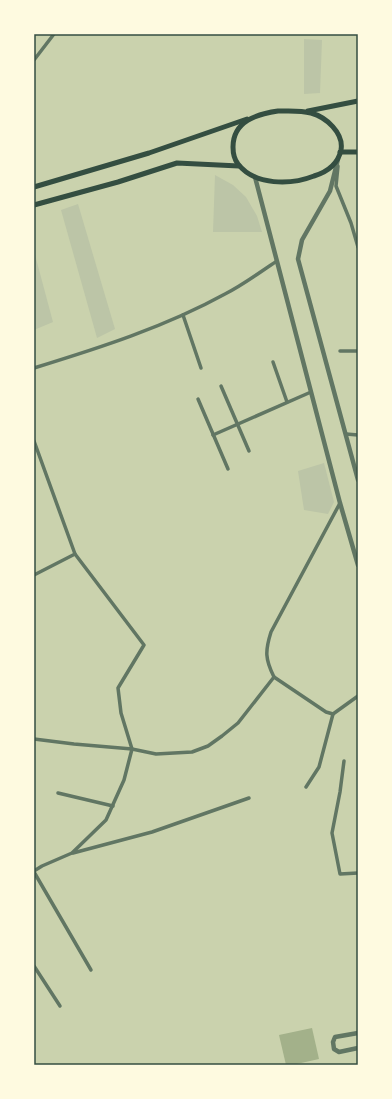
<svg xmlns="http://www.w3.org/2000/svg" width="392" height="1099" viewBox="0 0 392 1099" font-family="'Titillium Web',sans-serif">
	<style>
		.green { fill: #cad2ad }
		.water { fill: #a3b18a }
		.building { fill: #bcc5a7 }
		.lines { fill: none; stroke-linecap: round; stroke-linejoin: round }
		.minor { stroke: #617663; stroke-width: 3.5 }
		.tertiary { stroke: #617663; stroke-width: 4.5 }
		.secondary { stroke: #344e41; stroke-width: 5 }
		.neatline { fill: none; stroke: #344e41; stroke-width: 1.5 }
	</style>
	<rect width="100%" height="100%" fill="#e9edc9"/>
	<rect class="green" x="34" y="34" width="324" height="1031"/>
	<path class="water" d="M 312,1028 L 319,1059 L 292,1065 L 286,1065 L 279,1035 Z"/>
	<g class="building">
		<path d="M 304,39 L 322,40 L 320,93 L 304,94 Z"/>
		<path d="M 215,175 L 233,185 L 246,197 L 257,216 L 262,232 L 213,232 Z"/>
		<path d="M 78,204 L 115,329 L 97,338 L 61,210 Z"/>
		<path d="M 34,251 L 53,322 L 34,330 Z"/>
		<path d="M 324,463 L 334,502 L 328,514 L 304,510 L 298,471 Z"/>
	</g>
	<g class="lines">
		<g class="minor">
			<path d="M 34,60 L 54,34"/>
			<path d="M 338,166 L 336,186 L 351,223 L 358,247"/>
			<path d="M 183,315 L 201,368"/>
			<path d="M 340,351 L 358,351"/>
			<path d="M 273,362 L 287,402"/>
			<path d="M 34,368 C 99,348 165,327 225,294 C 243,285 260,272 277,261"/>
			<path d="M 221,386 L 249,451"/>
			<path d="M 198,399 L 228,469"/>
			<path d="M 346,434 L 358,435"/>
			<path d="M 213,435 L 311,392"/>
			<path d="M 34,441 L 75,554 L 144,645 L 118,688 L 121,713 L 132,749 L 124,780 L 106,820 L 72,853 L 42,866 L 34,871"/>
			<path d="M 34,575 L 75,554"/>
			<path d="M 274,677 C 265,659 265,651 271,632 L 340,503"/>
			<path d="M 34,739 L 74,744 L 132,749 L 156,754 L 192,752 L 208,746 L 222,736 L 238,723 L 274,677 L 326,712 L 333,714 L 358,696"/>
			<path d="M 344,761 L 340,792 L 332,833 L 340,874 L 358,873"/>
			<path d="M 306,787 L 319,767 L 333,714"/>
			<path d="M 58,793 L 113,806"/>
			<path d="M 73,853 L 152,832 L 249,798"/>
			<path d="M 34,872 L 91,970"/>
			<path d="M 34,966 L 60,1006"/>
		</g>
		<g class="tertiary">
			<path d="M 338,159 L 330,191 L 302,240 L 298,259 L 358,480"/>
			<path d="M 255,177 L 340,503 L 358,565"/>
			<path d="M 358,1033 L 335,1037 L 333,1042 L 334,1049 L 339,1052 L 358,1048"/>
		</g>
		<g class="secondary">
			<path d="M 278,111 C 288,111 300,110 311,113 C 326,117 344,133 341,150 C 338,164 327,172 314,176 C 291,185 255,186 238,164 C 234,159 233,153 233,147 C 233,121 257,114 278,111 Z"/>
			<path d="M 308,111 L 358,101"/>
			<path d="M 340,152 L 358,152"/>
			<path d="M 34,187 L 149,153 L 247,119"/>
			<path d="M 34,205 L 118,182 L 177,163 L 239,166"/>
		</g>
	</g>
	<rect width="392" height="1099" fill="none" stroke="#fefae0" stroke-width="70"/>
	<rect x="35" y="35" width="322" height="1029" class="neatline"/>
</svg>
